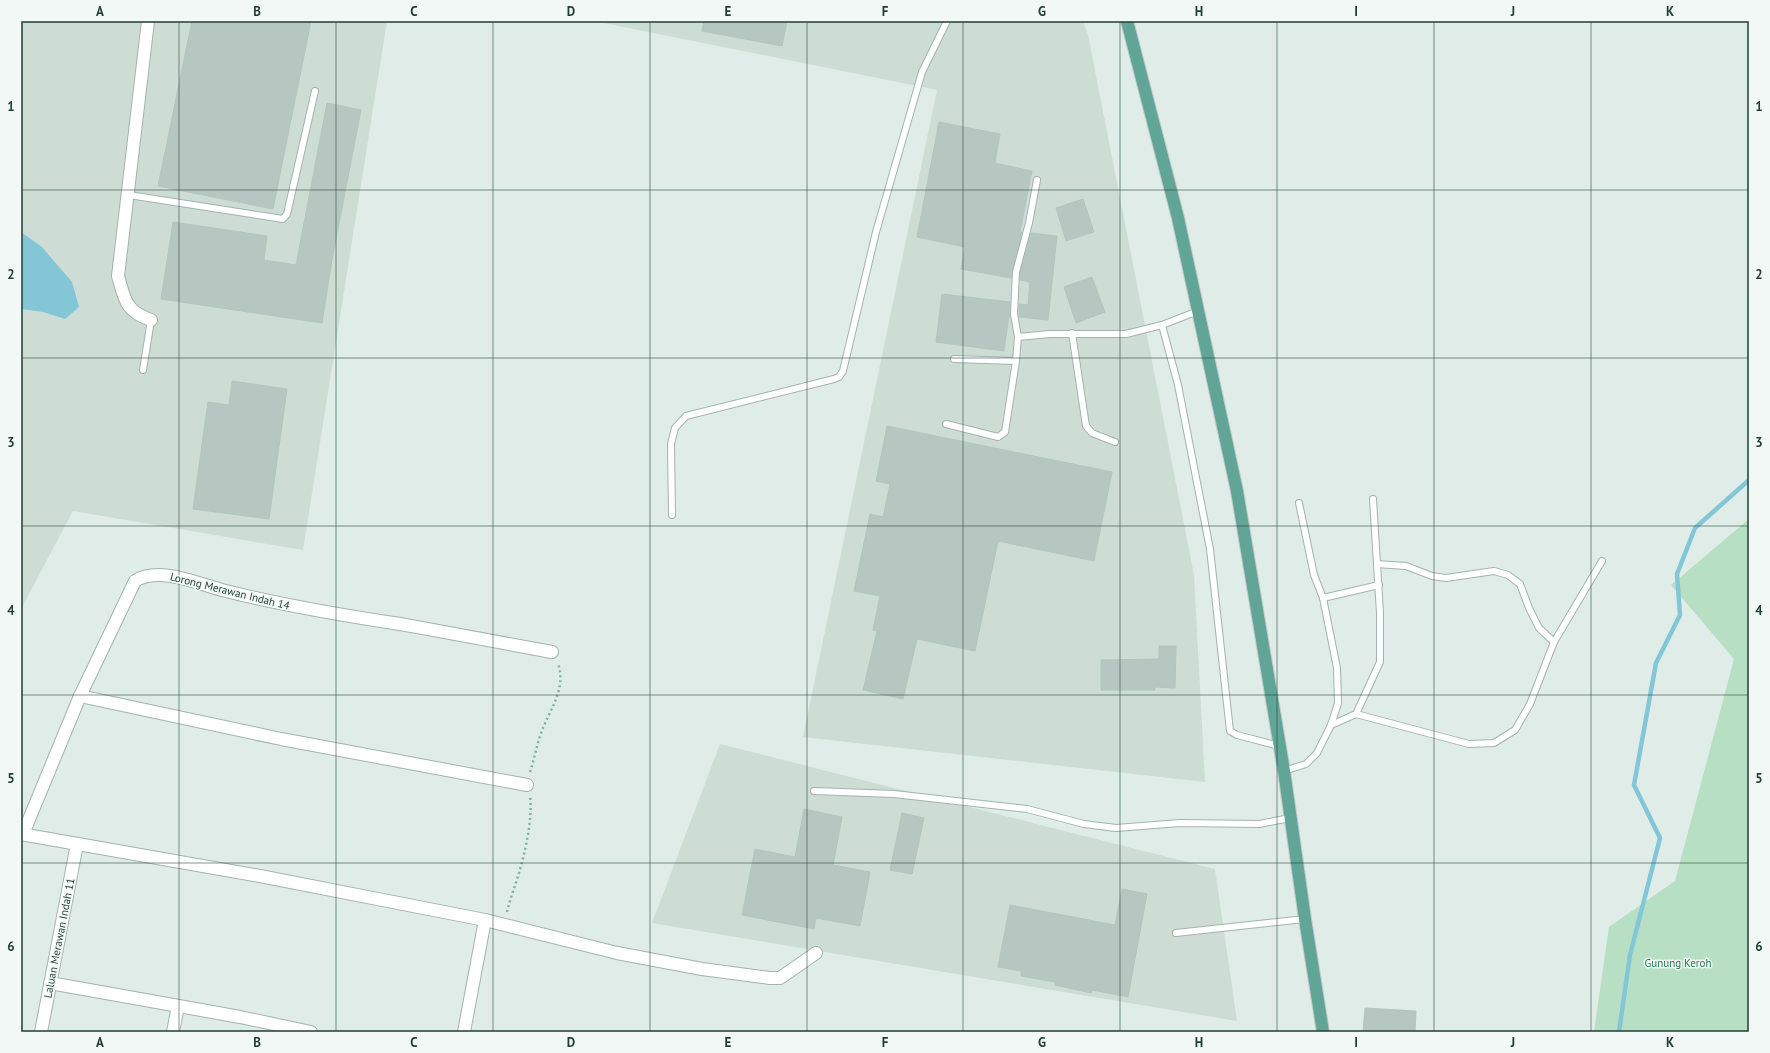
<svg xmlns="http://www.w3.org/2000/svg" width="1770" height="1053" viewBox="0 0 1770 1053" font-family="'PT Sans',sans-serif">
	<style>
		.built { fill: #cedcd6 }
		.green { fill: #b7dfc3 }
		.water { fill: #83c7d6 }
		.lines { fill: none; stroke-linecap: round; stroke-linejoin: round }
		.stream { stroke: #83c7d6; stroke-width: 4.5 }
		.building { fill: #b5c7c0; stroke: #b2c6be }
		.service-casing { stroke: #a2b4ae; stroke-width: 8 }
		.minor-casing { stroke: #a2b4ae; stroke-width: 14 }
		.primary-casing { stroke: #c0c9c7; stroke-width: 14 }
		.path { stroke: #7eb2a3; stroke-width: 2.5; stroke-dasharray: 2 3; stroke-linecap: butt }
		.service { stroke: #fff; stroke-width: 6 }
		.minor { stroke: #fff; stroke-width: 12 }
		.primary { stroke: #61a596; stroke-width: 12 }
		.grid { fill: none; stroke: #1f3e36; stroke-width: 1; stroke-opacity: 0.55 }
		.labels { text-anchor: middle; stroke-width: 3; stroke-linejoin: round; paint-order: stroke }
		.street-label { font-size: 11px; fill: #1f3e36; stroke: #f1f8f5 }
		.park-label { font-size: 11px; fill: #267848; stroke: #f1f8f5 }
		.neatline { fill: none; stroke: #1f3e36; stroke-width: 1.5 }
		.grid-label { font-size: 13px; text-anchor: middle; font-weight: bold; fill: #1f3e36 }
	</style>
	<rect width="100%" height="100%" fill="#e0ece7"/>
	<g class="built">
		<path d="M 21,21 L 387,21 L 303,550 L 73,511 L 21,609 Z"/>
		<path d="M 594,21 L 1083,21 L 1088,35 L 1194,575 L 1205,782 L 803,737 L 937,90 Z"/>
		<path d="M 720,744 L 1215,869 L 1237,1021 L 652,923 Z"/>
	</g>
	<path class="green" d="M 1749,519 L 1749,1032 L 1594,1032 L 1609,927 L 1675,881 L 1734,659 L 1671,585 Z"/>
	<path class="water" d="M 21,232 L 42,247 L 72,282 L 79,307 L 65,319 L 43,312 L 21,309 Z"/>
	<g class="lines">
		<path class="stream" d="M 1619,1032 L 1630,955 L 1660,838 L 1634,785 L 1656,663 L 1680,615 L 1677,574 L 1695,528 L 1749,480"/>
	</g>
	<g class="building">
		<path d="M 192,21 L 311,21 L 273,209 L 158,186 Z"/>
		<path d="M 704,21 L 787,21 L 782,46 L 702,31 Z"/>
		<path d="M 327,103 L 361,110 L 332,260 L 322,323 L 161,299 L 173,222 L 267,236 L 264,260 L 296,265 Z"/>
		<path d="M 939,122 L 1000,134 L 995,163 L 1032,171 L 1020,232 L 1022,232 L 1011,278 L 961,269 L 965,247 L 917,237 Z"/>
		<path d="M 1083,199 L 1094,232 L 1066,241 L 1056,208 Z"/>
		<path d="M 1031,233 L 1057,236 L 1048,320 L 1019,317 L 1019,304 L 1028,305 L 1030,282 L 1020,280 L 1020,273 Z"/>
		<path d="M 1092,277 L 1105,312 L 1076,323 L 1064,287 Z"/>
		<path d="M 942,294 L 1010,302 L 1010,316 L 1009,316 L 1004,351 L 936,342 Z"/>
		<path d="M 232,381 L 287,389 L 269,519 L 193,509 L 208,402 L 229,405 Z"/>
		<path d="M 887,426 L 1112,472 L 1094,561 L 998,541 L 975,651 L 917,639 L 903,699 L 863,690 L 877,631 L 873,630 L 880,596 L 854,591 L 870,514 L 883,517 L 890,484 L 876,481 Z"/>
		<path d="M 1159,646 L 1176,646 L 1175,688 L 1155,687 L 1155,690 L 1101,690 L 1101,660 L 1159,659 Z"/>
		<path d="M 804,809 L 842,817 L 833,865 L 870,872 L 860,926 L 816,918 L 814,929 L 742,915 L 755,849 L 795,857 Z"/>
		<path d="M 902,813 L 924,818 L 912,874 L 890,870 Z"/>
		<path d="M 1122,889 L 1147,894 L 1128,997 L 1092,990 L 1091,993 L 1055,985 L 1055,982 L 1021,976 L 1021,971 L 998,967 L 1010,905 L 1115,925 Z"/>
		<path d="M 1365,1008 L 1416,1011 L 1415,1032 L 1363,1032 Z"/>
	</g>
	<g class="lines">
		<g class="service-casing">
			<g id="service">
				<path d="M 129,195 L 283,219 L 287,214 L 315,91"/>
				<path d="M 1162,325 L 1178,385 L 1210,549 L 1230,731 L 1237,735 L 1279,746"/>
				<path d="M 1072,333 L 1086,426 L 1092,433 L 1115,442"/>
				<path d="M 1018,337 L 1014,314 L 1016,272 L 1029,223 L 1037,180"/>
				<path d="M 954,359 L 1016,361 L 1018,337 L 1050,334 L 1126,334 L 1162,325 L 1198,311"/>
				<path d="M 143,370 L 151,320"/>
				<path d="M 946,424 L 998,437 L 1005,432 L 1016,361"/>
				<path d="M 672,515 L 671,444 L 675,428 L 686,416 L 834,379 L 839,377 L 843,371 L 876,232 L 922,72 L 947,21"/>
				<path d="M 1377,564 L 1406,566 L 1432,576 L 1446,578 L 1494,571 L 1508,575 L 1520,584 L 1529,608 L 1539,628 L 1554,642"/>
				<path d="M 1323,598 L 1379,585"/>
				<path d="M 1356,714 L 1469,744 L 1494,743 L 1515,730 L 1530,704 L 1554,642 L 1602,561"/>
				<path d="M 1331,725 L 1356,714 L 1380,662 L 1380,613 L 1373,499"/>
				<path d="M 1284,771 L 1306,764 L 1317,753 L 1331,725 L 1338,703 L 1337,668 L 1323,598 L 1314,575 L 1299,503"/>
				<path d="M 814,791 L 894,794 L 1027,809 L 1084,824 L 1116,828 L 1180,823 L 1259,824 L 1290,818"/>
				<path d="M 1176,933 L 1305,919"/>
			</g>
		</g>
		<g class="minor-casing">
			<g id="minor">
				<path d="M 148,21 L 118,276 C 125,300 125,311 151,320"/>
				<path d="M 80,696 L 281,739 L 527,785"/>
				<path d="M 21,834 L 260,876 L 485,920 L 464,1032"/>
				<path d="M 23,834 L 80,696 L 135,581 C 158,566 197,583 222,590 C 281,605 340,615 400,624 C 451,633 502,643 552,652"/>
				<path d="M 485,920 L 617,953 L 702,969 L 770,978 L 780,978 L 816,953"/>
				<path d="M 50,983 L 240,1017 L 311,1032"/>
				<path d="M 41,1032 L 77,844"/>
				<path d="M 173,1032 L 178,1006"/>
			</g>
		</g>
		<g class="primary-casing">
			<path id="primary" d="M 1127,21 L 1178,218 L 1237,491 L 1284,771 L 1305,919 L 1323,1032"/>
		</g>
		<g class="path">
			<path d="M 530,772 C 534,760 536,748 540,736 C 548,711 567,691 558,663"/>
			<path d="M 507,912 C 510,899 515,886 519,873 C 525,852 533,819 530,796"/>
		</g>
		<use href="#service" class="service"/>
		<use href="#minor" class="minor"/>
		<use href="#primary" class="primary"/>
	</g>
	<path class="grid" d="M 179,21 L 179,1032M 336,21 L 336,1032M 493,21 L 493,1032M 650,21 L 650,1032M 807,21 L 807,1032M 963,21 L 963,1032M 1120,21 L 1120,1032M 1277,21 L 1277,1032M 1434,21 L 1434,1032M 1591,21 L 1591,1032M 21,190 L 1749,190M 21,358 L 1749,358M 21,526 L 1749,526M 21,695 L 1749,695M 21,863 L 1749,863"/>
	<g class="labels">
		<g class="street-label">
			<text transform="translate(230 591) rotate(14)" y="4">Lorong Merawan Indah 14</text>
			<text transform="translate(59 938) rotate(-79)" y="4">Laluan Merawan Indah 11</text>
		</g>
		<g class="park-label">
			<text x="1678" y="967">Gunung Keroh</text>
		</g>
	</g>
	<rect width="1770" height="1053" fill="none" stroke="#f1f8f5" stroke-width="44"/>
	<rect x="22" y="22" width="1726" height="1009" class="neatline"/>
	<g class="grid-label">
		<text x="100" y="16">A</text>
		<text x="257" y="16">B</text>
		<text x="414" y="16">C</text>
		<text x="571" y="16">D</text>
		<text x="728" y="16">E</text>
		<text x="885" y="16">F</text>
		<text x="1042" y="16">G</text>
		<text x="1199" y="16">H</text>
		<text x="1356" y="16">I</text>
		<text x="1513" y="16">J</text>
		<text x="1670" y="16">K</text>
		<text x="11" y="111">1</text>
		<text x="1759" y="111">1</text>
		<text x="11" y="279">2</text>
		<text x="1759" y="279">2</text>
		<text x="11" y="447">3</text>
		<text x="1759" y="447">3</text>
		<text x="11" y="615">4</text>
		<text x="1759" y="615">4</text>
		<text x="11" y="783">5</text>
		<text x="1759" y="783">5</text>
		<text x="11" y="951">6</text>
		<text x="1759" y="951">6</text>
		<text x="100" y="1047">A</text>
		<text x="257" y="1047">B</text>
		<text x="414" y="1047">C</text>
		<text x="571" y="1047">D</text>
		<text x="728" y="1047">E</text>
		<text x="885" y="1047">F</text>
		<text x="1042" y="1047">G</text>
		<text x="1199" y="1047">H</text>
		<text x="1356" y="1047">I</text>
		<text x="1513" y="1047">J</text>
		<text x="1670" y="1047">K</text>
	</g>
</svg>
